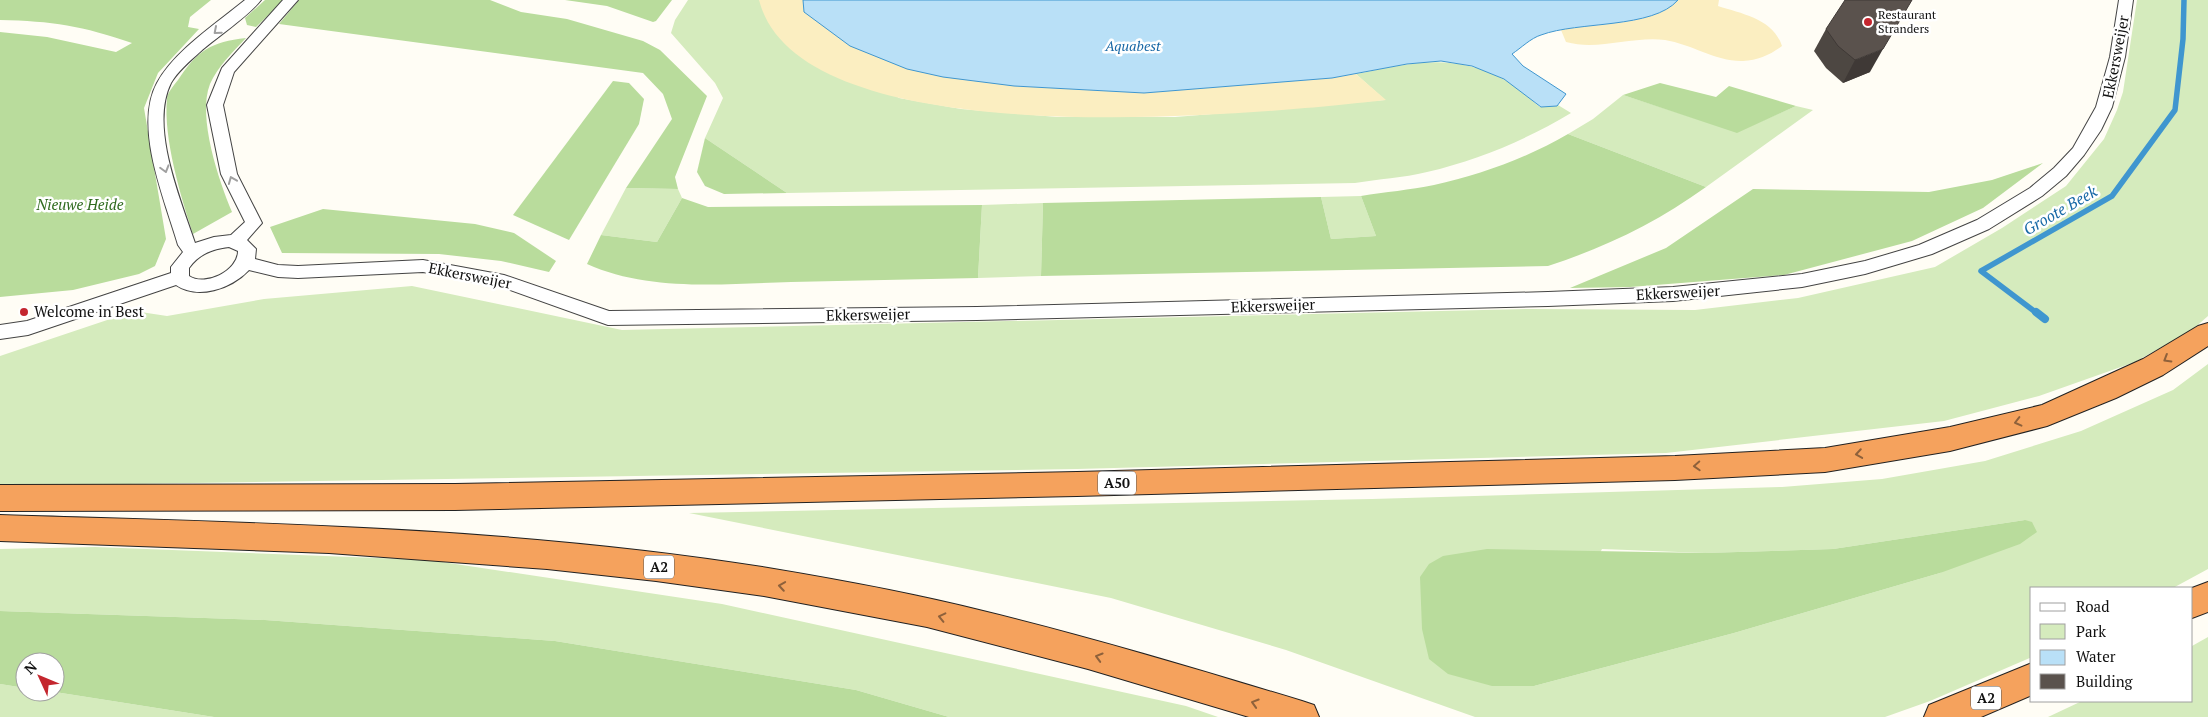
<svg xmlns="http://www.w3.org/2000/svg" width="2208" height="717" viewBox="0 0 2208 717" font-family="'PT Serif',serif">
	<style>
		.green { fill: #d5ebbd; fill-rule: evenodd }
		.forest { fill: #b9dc9c }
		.sand { fill: #fbeec1 }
		.water { fill: #b9e0f7; stroke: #3f96cf }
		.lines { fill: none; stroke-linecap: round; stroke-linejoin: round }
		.stream-far1 { stroke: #3f96cf; stroke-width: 5.5 }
		.stream { stroke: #3f96cf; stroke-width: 8 }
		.street-casing { stroke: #444; stroke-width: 2 }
		.highway-casing { stroke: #222; stroke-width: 2 }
		.street { fill: #fff; fill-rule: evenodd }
		.highway { fill: #f5a25d; fill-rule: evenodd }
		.wall { fill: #4d4742 }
		.shaded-wall { fill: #3f3936 }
		.building { fill: #5a524d; stroke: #3f3936 }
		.oneway { stroke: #a0a0a0 }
		.oneway2 { stroke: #8e613b }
		.poi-dot { fill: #c4262e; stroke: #fff; stroke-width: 2 }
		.labels { text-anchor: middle; stroke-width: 5; stroke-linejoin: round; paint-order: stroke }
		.far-poi-label { font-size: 12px; fill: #111; stroke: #fff; text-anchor: start }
		.far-water-label { font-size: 14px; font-style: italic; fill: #1768a6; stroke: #fff }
		.shield { fill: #fff; stroke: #585858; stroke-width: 1 }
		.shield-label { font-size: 14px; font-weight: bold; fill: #111 }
		.street-label { font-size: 15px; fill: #111; stroke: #fff }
		.park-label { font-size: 15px; font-style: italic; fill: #2f6b1f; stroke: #fff }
		.poi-label { font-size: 15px; fill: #111; stroke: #fff; text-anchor: start }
		.water-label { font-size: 16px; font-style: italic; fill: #1768a6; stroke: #fff }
	</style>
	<rect width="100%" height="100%" fill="#fffdf5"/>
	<g class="green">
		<path d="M 688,0 L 759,0 L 899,98 L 961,109 L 1057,117 L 1175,117 L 1385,100 L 1356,74 C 1410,63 1452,52 1503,79 C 1517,86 1529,98 1540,107 L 1558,105 L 1571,113 C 1526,140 1478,160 1427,172 C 1403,178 1378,179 1355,183 L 787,193 L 705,138 L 723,98 L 715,83 L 671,33 L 675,20 Z"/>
		<path d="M 2137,0 L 2208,0 L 2208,316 L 2192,330 L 2135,362 L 2039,396 L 1944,421 L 1666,453 L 1077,469 L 0,486 L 0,356 L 134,311 L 167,316 L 264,299 L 412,286 L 622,330 L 1529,309 L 1695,310 L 1798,298 L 1935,267 L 2002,228 L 2066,186 L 2104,139 L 2117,110 L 2123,92 Z"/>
		<path d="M 1623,95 L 1737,132 L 1796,106 L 1813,110 L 1706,187 L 1568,134 L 1593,119 Z"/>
		<path d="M 626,188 L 678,189 L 682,198 L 657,242 L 601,235 Z"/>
		<path d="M 1361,196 L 1376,236 L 1331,239 L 1321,197 Z"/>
		<path d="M 1043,203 L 1041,276 L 978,278 L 982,205 Z"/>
		<path d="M 2208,364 L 2208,569 L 2173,588 L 2032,588 L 2032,657 L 1930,701 L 1885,717 L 1475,717 L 1286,650 L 1111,598 L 689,513 L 1372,499 L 1782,487 L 1882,479 L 1985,461 L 2081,431 L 2173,390 ZM 2025,520 L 1940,573 L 1734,633 L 1534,686 L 1602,549 L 1704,553 L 1833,549 Z"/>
		<path d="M 95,547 L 429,560 L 722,604 L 1186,706 L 1218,717 L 949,717 L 856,690 L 555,641 L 265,620 L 0,611 L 0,549 Z"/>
		<path d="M 2208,637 L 2208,717 L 2048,717 L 2082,701 L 2192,701 L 2192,646 Z"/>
		<path d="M 0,684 L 25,688 L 25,692 L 55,692 L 214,717 L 0,717 Z"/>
	</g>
	<g class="forest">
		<path d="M 0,0 L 211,0 L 190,17 L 188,27 L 199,29 L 158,73 L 144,108 L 166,239 L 155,266 L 139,274 L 73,290 L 0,297 L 0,32 L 47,37 L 116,52 L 132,43 C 83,26 52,21 0,20 Z"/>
		<path d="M 265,0 L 284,0 L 256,27 L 247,25 L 245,18 Z"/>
		<path d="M 299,0 L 490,0 L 521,12 L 567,19 L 643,41 L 660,50 L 707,96 L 675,177 L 678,189 L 626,188 L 672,119 L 663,94 L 643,73 L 279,24 Z"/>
		<path d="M 565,0 L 672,0 L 656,21 L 653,22 L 607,6 Z"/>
		<path d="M 246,38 C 233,52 218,66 210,84 C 197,117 219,181 232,212 L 193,234 C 181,197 163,138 167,99 C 167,93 174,85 178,80 C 198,50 211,42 246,38 Z"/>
		<path d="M 613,81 L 629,83 L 644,99 L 639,124 L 569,240 L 513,215 Z"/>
		<path d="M 1660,83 L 1716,97 L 1729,86 L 1796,106 L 1737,133 L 1623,95 Z"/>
		<path d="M 1568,134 L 1706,187 C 1656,223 1606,247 1548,266 L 1041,276 L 1043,203 L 1321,197 L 1331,239 L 1376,236 L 1361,196 C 1385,192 1410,190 1434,185 C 1480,175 1527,158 1568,134 Z"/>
		<path d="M 705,138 L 787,193 L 724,194 L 705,186 L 697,172 Z"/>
		<path d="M 2043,163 L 1983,208 L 1912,241 L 1784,275 L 1630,287 L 1570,288 L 1666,248 L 1753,189 L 1929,192 L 1992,180 Z"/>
		<path d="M 682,198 L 708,207 L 982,205 L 978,278 C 915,279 853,281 791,282 C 724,284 649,292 587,264 L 601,235 L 657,242 Z"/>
		<path d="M 323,209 L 475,224 L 514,233 L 556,261 L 549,272 L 501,261 L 439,254 L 282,253 L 270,227 Z"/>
		<path d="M 2025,520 L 2032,522 L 2037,532 L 2020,544 L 1940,573 L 1734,633 L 1534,686 L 1492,686 L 1448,674 L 1429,659 L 1422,629 L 1420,577 L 1429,564 L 1443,556 L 1487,549 L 1704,553 L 1833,549 Z"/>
		<path d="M 0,611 L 265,620 L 555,641 L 856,690 L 949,717 L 214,717 L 55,692 L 55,662 L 25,662 L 25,688 L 0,684 Z"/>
	</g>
	<g class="sand">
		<path d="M 759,0 L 803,0 L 804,12 L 1014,86 L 1144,93 L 1332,78 L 1356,74 L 1386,100 C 1261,114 800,161 759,0 Z"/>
		<path d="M 1678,0 L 1719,0 L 1718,6 C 1743,14 1773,19 1782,46 C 1770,55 1758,60 1743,61 C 1717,62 1691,44 1665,40 C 1632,36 1598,51 1566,42 L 1561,30 C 1594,23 1655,26 1678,0 Z"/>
	</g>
	<path class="water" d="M 803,0 L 1678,0 C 1653,29 1578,21 1541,35 C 1531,38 1521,48 1512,54 L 1523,66 L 1566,94 L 1557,106 L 1541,107 L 1504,79 L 1472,66 L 1441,61 L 1407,64 L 1332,78 L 1144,93 L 1014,86 L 943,77 L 907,69 L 850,46 L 804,12 Z"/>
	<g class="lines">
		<path class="stream-far1" d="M 2038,314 L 1981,271 L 2112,196 L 2175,110 L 2183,39 L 2184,0"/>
		<path class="stream" d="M 2036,312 L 2045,319"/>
		<g class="street-casing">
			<path id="street" d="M 245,0 L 261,0 C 250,15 216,38 200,52 C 190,61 177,72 171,83 C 149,127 181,200 195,243 L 214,237 L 231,235 L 245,222 L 221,174 L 207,105 L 222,68 L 283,0 L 298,0 L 234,72 L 223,105 L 237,174 L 262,223 L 247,240 L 256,249 L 255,259 L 278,265 L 298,266 L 423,260 L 504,275 L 609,311 L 977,307 L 1548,292 L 1673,287 L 1802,274 L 1865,261 L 1919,245 L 1977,220 L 2030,188 L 2054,168 L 2073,148 L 2096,107 L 2110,57 L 2119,0 L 2133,0 L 2125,57 L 2112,107 L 2101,130 L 2084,155 L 2066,176 L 2042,196 L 1989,229 L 1932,254 L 1865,274 L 1802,287 L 1673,301 L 1548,306 L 977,320 L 608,325 L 502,287 L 423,272 L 298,278 L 278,277 L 249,270 C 231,289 198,300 176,285 L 28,335 L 0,339 L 0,325 L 27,321 L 171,273 L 171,267 L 183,252 L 178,245 C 165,200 133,127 157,83 C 174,51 217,23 245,0 ZM 229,247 L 238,251 C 238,271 205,287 189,276 L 189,268 C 199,254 212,249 229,247 Z"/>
		</g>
		<g class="highway-casing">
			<g id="highway">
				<path d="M 2208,323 L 2208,346 L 2163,375 L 2116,398 L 2047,426 L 1950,451 L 1825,472 L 1675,480 L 1077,496 L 455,510 L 0,511 L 0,485 L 455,484 L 1077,472 L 1675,456 L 1825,448 L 1950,427 L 2042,405 L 2143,359 L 2198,326 Z"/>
				<path d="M 0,515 C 256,523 515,527 768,568 C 840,580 912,593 983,611 C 1090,637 1196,669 1302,701 L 1314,705 L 1319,717 L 1249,717 L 1088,669 L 927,627 L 764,596 L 656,581 L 547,569 L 329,553 L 0,541 Z"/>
				<path d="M 2208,582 L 2208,612 L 2192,618 L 2192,588 Z"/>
				<path d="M 2032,663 L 2032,695 L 1981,717 L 1924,717 L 1929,705 Z"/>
			</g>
		</g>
		<use href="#street" class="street"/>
		<use href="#highway" class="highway"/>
	</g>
	<path class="wall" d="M 1826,29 L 1870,72 L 1843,83 L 1826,68 L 1814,51 Z"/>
	<path class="shaded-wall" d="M 1883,49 L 1870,72 L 1843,83 L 1855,60 Z"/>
	<path class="building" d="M 1845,0 L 1912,0 L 1883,49 L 1855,60 L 1838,46 L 1826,29 Z"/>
	<defs><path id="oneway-chevron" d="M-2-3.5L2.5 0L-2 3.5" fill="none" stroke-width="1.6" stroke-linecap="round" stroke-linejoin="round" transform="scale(1.25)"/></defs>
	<g class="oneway">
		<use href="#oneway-chevron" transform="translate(217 31) rotate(139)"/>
		<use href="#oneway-chevron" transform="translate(165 169) rotate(74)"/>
		<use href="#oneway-chevron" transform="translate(232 180) rotate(-112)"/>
	</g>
	<g class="oneway2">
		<use href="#oneway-chevron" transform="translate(2167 359) rotate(149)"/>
		<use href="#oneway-chevron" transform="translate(2018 422) rotate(166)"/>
		<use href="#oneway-chevron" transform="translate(1859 454) rotate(171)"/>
		<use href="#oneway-chevron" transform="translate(1697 466) rotate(177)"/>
		<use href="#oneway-chevron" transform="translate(782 586) rotate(-171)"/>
		<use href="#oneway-chevron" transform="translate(942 617) rotate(-167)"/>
		<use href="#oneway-chevron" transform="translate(1099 657) rotate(-164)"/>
		<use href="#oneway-chevron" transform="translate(1255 703) rotate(-163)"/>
	</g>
	<g class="poi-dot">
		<circle cx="1868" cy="22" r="5"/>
		<circle cx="24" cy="312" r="5"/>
	</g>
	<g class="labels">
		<g class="far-poi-label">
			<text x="1878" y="19">Restaurant<tspan x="1878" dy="14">Stranders</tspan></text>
		</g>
		<g class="far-water-label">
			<text x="1133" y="51">Aquabest</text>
		</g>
		<g class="shield">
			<rect x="1098" y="471.5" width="38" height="23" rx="4"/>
			<rect x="644" y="555.5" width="30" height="23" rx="4"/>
			<rect x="1971" y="686.5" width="30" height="23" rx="4"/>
		</g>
		<g class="shield-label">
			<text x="1117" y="488">A50</text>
			<text x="659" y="572">A2</text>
			<text x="1986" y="703">A2</text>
		</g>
		<g class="street-label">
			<text transform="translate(2116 57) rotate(-79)" y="5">Ekkersweijer</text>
			<text transform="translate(470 276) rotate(11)" y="5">Ekkersweijer</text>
			<text transform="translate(1678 293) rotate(-3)" y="5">Ekkersweijer</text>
			<text transform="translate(1273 306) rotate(-2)" y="5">Ekkersweijer</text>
			<text transform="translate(868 315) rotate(-1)" y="5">Ekkersweijer</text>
		</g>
		<g class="park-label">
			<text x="80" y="210">Nieuwe Heide</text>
		</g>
		<g class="poi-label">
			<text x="34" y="317">Welcome in Best</text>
		</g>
		<g class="water-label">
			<text transform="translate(2060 210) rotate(-30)" y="6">Groote Beek</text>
		</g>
	</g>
	<rect x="2030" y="587" width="162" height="115" fill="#ffffff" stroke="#a0a0a0"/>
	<rect x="2040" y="603" width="25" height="8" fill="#ffffff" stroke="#a0a0a0"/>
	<text x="2076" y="612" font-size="15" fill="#111111">Road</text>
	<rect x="2040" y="624" width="25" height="15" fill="#d5ebbd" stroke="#a0a0a0"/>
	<text x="2076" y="637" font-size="15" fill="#111111">Park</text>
	<rect x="2040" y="650" width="25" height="15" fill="#b9e0f7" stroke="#a0a0a0"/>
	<text x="2076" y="662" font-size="15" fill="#111111">Water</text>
	<rect x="2040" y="674" width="25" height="15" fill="#5a524d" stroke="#a0a0a0"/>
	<text x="2076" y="687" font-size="15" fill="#111111">Building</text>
	<g transform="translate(40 677) rotate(314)"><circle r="24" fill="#ffffff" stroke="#a0a0a0"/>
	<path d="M0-4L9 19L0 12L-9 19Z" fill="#c4262e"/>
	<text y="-8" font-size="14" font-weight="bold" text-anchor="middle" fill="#111111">N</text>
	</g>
</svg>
